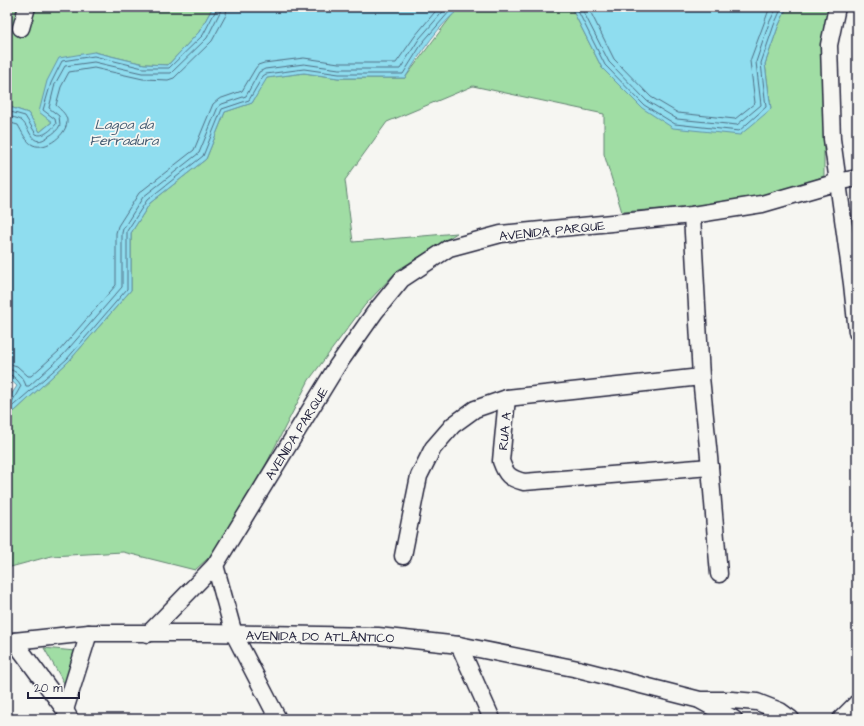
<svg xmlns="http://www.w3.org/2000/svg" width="864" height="726" viewBox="0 0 864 726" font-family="'Architects Daughter',sans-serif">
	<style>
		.green { fill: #a0dda4; stroke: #618070 }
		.water { fill: #8fddef; stroke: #6392a7 }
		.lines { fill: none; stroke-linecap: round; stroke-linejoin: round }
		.shore { stroke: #4e6d83; stroke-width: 1 }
		.minor-casing { stroke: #22223b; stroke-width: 19 }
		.minor { stroke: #f6f6f2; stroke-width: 16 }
		.labels { text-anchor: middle; stroke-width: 3.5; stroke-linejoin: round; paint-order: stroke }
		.street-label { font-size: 13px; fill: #22223b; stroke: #f6f6f2 }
		.water-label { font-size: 14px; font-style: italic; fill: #435a71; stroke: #f6f6f2 }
	</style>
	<rect width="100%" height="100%" fill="#f6f6f2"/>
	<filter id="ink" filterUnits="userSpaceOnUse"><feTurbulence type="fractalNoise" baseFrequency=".025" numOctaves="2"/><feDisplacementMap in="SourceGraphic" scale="8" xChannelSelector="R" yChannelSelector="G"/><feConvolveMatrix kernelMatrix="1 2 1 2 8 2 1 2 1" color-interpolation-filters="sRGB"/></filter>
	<g filter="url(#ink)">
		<g class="green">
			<path d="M 7,7 L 213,7 L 199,32 L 168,65 L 144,64 L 94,52 L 52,122 L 40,132 L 28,113 L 7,106 Z"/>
			<path d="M 462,7 L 571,7 L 602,68 L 771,109 L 765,64 L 778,27 L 787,7 L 831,7 L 824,61 L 824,176 L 761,201 L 622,212 L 604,154 L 604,114 L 473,86 L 387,122 L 345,180 L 353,242 L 457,233 L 398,270 L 365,305 L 309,380 L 227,541 L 195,570 L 123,552 L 51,556 L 7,568 L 7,416 L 16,410 L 69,361 L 131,290 L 131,233 L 150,203 L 206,159 L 225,112 L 252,103 L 266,78 L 304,73 L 338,78 L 405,78 L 453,14 Z"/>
			<path d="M 44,648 L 75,651 L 68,690 Z"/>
		</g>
		<g class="water">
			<path d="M 213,7 L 462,7 C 438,25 421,53 405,78 L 338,78 L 304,73 L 267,78 L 252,103 L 225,112 L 206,159 L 150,203 L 131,233 L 131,290 L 69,361 L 16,410 L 7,416 L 7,401 L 17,386 L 7,377 L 7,106 L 28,113 L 40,132 L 52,122 L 39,112 L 47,81 L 59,58 L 94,52 L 144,64 L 168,65 L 199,32 Z"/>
			<path d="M 571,7 L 787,7 L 778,27 L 765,64 L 771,109 L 740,135 L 673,128 L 642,108 L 602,68 Z"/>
		</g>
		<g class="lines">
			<g class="shore">
				<path d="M 576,7 L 605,65 L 644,105 L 675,124 L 739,131 L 766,107 L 761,63 L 774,25 L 782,7"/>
				<path d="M 581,7 L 609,62 L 647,101 L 677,119 L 737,125 L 761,105 L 756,62 L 769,23 L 777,7"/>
				<path d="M 588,7 L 614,59 L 651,97 L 678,113 L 735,119 L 755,103 L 750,61 L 770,7"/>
				<path d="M 7,111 L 25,116 L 36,134 C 43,138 52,129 56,124 L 55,119 L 43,110 L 51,83 L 62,61 L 94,56 L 143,68 L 169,68 L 203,35 L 216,10 L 216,7"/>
				<path d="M 7,116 C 11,117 19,118 22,121 C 31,129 31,150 49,136 C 54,133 58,130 60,125 L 59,116 L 49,108 L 55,84 L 65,66 L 94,62 L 142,73 L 171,73 L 207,38 L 220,12 L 221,7"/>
				<path d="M 7,122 L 18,125 C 22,132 26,142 33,145 C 46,151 68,134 67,120 C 66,113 60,110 56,105 L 61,87 L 69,72 L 94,68 L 143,79 L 168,80 L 174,78 L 212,41 L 226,15 L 227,7"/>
				<path d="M 7,363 L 17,366 L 28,376 L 31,376 L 59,351 L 116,285 L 116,233 L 118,226 L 139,193 L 194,150 L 213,104 L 219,99 L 242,91 L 255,69 L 258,65 L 264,63 L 304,58 L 339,63 L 396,63 L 415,36 L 439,7"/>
				<path d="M 7,369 C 16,370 24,378 26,386 L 29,386 L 63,355 L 122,287 L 122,233 L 123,229 L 143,197 L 199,153 L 218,107 L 222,104 L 246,96 L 259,72 L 265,69 L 304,64 L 339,69 L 400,69 L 419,39 L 447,7"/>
				<path d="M 7,374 C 12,374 19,381 21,386 L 12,402 L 7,404"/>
				<path d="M 7,411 L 67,359 L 127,289 L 127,231 L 147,200 L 203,156 L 222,109 L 249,100 L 263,76 L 266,74 L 304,69 L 339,74 L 403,74 L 423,42 L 450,11 L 456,7"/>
			</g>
			<g class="minor-casing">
				<g id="minor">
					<path d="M 837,7 L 829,45 L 832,139 L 852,284 L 857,332"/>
					<path d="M 21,28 L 27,7"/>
					<path d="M 692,215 L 701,377 L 710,467 L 719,574"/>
					<path d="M 507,398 L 501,461 C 506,475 509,478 524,482 L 710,467"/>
					<path d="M 403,556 L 419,476 L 433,448 L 453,425 L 475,409 L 507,398 L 701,377"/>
					<path d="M 215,565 L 234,634 L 278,719"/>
					<path d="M 148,634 L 215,565 L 337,366 L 375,312 L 402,279 L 449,248 L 501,234 L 692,215 L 762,204 L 838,182 L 857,178"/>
					<path d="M 14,641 L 65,710 L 70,719"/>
					<path d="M 7,643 L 14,641 L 89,633 L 207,633 L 378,636 L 459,645 L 578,669 L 700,700 L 732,700 L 757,702 L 780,711 L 791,719"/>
					<path d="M 459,645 L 492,719"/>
					<path d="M 701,701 L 734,719"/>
					<path d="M 65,710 L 89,633"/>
					<path d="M 841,719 L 857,703"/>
				</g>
			</g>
			<use href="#minor" class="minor"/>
		</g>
	</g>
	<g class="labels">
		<g class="street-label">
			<text transform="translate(552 230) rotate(-6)" y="5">AVENIDA PARQUE</text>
			<text transform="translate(504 431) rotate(-84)" y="5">RUA A</text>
			<text transform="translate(296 433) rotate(-58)" y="5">AVENIDA PARQUE</text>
			<text transform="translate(320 636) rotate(1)" y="5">AVENIDA DO ATLÂNTICO</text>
		</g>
		<g class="water-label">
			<text x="124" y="129">Lagoa da<tspan x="124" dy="16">Ferradura</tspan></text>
		</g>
	</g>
	<rect width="864" height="726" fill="none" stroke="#f6f6f2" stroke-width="24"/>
	<rect x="12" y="12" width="840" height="702" fill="none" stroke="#22223b" stroke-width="1.5" filter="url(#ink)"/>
	<path d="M28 692v6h51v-6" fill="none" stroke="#22223b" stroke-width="2"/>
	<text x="34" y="692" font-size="12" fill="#22223b" stroke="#f6f6f2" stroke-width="3" paint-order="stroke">20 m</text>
</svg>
